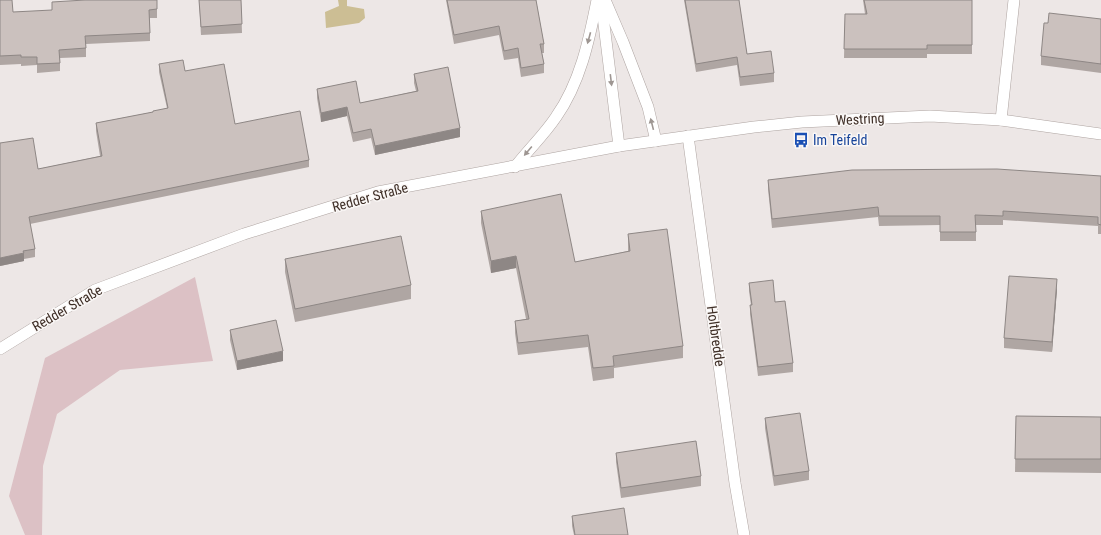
<svg xmlns="http://www.w3.org/2000/svg" width="1101" height="535" viewBox="0 0 1101 535" font-family="'Roboto Condensed',sans-serif">
	<style>
		.green { fill: #dcc1c5 }
		.water { fill: #ccbe94 }
		.lines { fill: none; stroke-linecap: round; stroke-linejoin: round }
		.minor-casing { stroke: #aea4a1; stroke-width: 12 }
		.tertiary-casing { stroke: #aea4a1; stroke-width: 12 }
		.minor { stroke: #fff; stroke-width: 11 }
		.tertiary { stroke: #fff; stroke-width: 11 }
		.wall { fill: #afa6a3 }
		.shaded-wall { fill: #8e8785 }
		.building { fill: #cbc1be; stroke: #8e8785 }
		.oneway { fill: #9e9692 }
		.labels { text-anchor: middle; stroke-width: 3; stroke-linejoin: round; paint-order: stroke }
		.street-label { font-size: 14px; fill: #3e2e26; stroke: #faf7f6 }
		.transit-label { font-size: 14px; fill: #164399; stroke: #faf7f6; text-anchor: start }
	</style>
	<rect width="100%" height="100%" fill="#ede7e6"/>
	<path class="green" d="M 195,277 L 213,361 L 120,370 L 57,414 L 43,466 L 42,535 L 25,535 L 9,496 L 45,358 Z"/>
	<path class="water" d="M 338,0 L 347,0 L 347,6 L 364,9 L 365,18 L 359,23 L 326,28 L 325,12 L 339,6 Z"/>
	<g class="lines">
		<g class="minor-casing">
			<g id="minor">
				<path d="M 1001,120 L 1014,0"/>
				<path d="M 688,136 L 735,483 L 744,535"/>
			</g>
		</g>
		<g class="tertiary-casing">
			<g id="tertiary">
				<path d="M 601,0 L 619,146"/>
				<path d="M 605,0 L 623,42 L 648,107 L 656,141"/>
				<path d="M 515,167 C 528,150 544,135 556,117 C 580,83 589,41 597,0"/>
				<path d="M 0,349 L 95,290 L 244,234 L 378,192 L 619,146 L 754,127 L 802,122 L 930,116 L 1001,120 L 1101,134"/>
			</g>
		</g>
		<use href="#minor" class="minor"/>
		<use href="#tertiary" class="tertiary"/>
	</g>
	<g class="wall">
		<path d="M 0,0 L 13,12 L 157,9 L 157,18 L 150,18 L 150,41 L 86,44 L 86,57 L 60,58 L 60,71 L 37,73 L 37,65 L 21,66 L 21,64 L 0,65 Z"/>
		<path d="M 199,0 L 241,0 L 242,33 L 201,35 Z"/>
		<path d="M 446,0 L 536,0 L 544,44 L 544,53 L 542,53 L 544,64 L 544,73 L 521,77 L 518,58 L 504,60 L 499,35 L 454,44 Z"/>
		<path d="M 684,0 L 739,0 L 747,54 L 774,73 L 774,82 L 740,86 L 737,65 L 696,72 Z"/>
		<path d="M 863,0 L 972,0 L 972,54 L 927,54 L 927,58 L 844,58 L 845,14 L 865,14 Z"/>
		<path d="M 1101,19 L 1101,73 L 1041,65 L 1041,56 L 1048,23 Z"/>
		<path d="M 159,64 L 185,71 L 235,124 L 309,160 L 309,167 L 30,224 L 35,249 L 35,257 L 24,259 L 24,261 L 0,266 L 38,169 L 100,156 L 96,131 L 96,123 L 153,112 L 167,108 L 159,72 Z"/>
		<path d="M 414,74 L 460,137 L 375,155 L 371,138 L 353,142 L 347,116 L 321,122 L 317,98 L 317,89 L 360,103 L 416,91 L 414,83 Z"/>
		<path d="M 1101,176 L 1101,234 L 1098,234 L 1098,226 L 1003,220 L 1003,225 L 976,225 L 976,241 L 940,241 L 940,225 L 879,226 L 878,217 L 772,228 L 768,189 L 768,180 Z"/>
		<path d="M 481,211 L 575,262 L 628,251 L 628,234 L 683,346 L 683,358 L 614,368 L 614,378 L 593,381 L 588,347 L 518,355 L 515,333 L 515,321 L 526,319 L 516,268 L 491,273 L 481,223 Z"/>
		<path d="M 285,259 L 411,285 L 411,299 L 295,322 L 285,272 Z"/>
		<path d="M 749,283 L 775,302 L 793,363 L 793,372 L 758,376 L 750,314 L 750,305 L 751,305 L 749,291 Z"/>
		<path d="M 1057,289 L 1052,352 L 1004,348 L 1004,338 Z"/>
		<path d="M 230,330 L 283,361 L 237,370 L 230,340 Z"/>
		<path d="M 1016,416 L 1101,417 L 1101,473 L 1015,472 Z"/>
		<path d="M 765,418 L 809,471 L 809,480 L 774,486 L 765,428 Z"/>
		<path d="M 616,453 L 701,476 L 701,486 L 621,498 L 616,462 Z"/>
		<path d="M 572,516 L 628,535 L 574,535 L 572,526 Z"/>
	</g>
	<g class="shaded-wall">
		<path d="M 347,107 L 347,116 L 321,122 L 321,113 Z"/>
		<path d="M 460,128 L 460,137 L 375,155 L 375,146 Z"/>
		<path d="M 24,253 L 24,261 L 0,266 L 0,258 Z"/>
		<path d="M 516,256 L 516,268 L 491,273 L 491,261 Z"/>
		<path d="M 1057,279 L 1057,289 L 1052,352 L 1052,342 Z"/>
		<path d="M 283,351 L 283,361 L 237,370 L 237,361 Z"/>
	</g>
	<g class="building">
		<path d="M 0,0 L 12,0 L 13,12 L 52,10 L 52,2 L 85,0 L 157,0 L 157,9 L 149,10 L 150,33 L 85,36 L 86,48 L 59,50 L 60,63 L 37,64 L 37,57 L 21,57 L 21,55 L 0,56 Z"/>
		<path d="M 199,0 L 241,0 L 242,24 L 201,27 Z"/>
		<path d="M 447,0 L 536,0 L 544,44 L 540,44 L 544,64 L 521,68 L 518,48 L 504,51 L 499,26 L 454,35 Z"/>
		<path d="M 685,0 L 739,0 L 747,54 L 771,51 L 774,73 L 740,77 L 737,57 L 696,64 Z"/>
		<path d="M 864,0 L 972,0 L 972,45 L 927,45 L 927,49 L 844,49 L 845,14 L 867,14 Z"/>
		<path d="M 1049,13 L 1101,19 L 1101,64 L 1041,56 L 1044,23 L 1048,23 Z"/>
		<path d="M 183,60 L 185,71 L 224,64 L 235,124 L 300,111 L 309,160 L 29,217 L 35,249 L 23,251 L 24,253 L 0,258 L 0,143 L 33,138 L 38,169 L 102,156 L 96,123 L 153,112 L 153,111 L 168,108 L 159,64 Z"/>
		<path d="M 448,67 L 460,128 L 375,146 L 371,129 L 353,133 L 347,107 L 321,113 L 317,89 L 356,81 L 360,103 L 418,91 L 414,74 Z"/>
		<path d="M 997,169 L 1101,176 L 1101,225 L 1098,224 L 1098,217 L 1003,211 L 1003,216 L 975,215 L 976,232 L 940,232 L 940,216 L 879,216 L 878,207 L 772,219 L 768,180 L 852,170 Z"/>
		<path d="M 561,194 L 575,262 L 630,251 L 628,234 L 667,229 L 683,346 L 613,356 L 614,366 L 593,368 L 588,335 L 518,343 L 515,321 L 529,319 L 516,256 L 491,261 L 481,211 Z"/>
		<path d="M 401,236 L 411,285 L 295,309 L 285,259 Z"/>
		<path d="M 1009,276 L 1057,279 L 1052,342 L 1004,338 Z"/>
		<path d="M 773,280 L 775,302 L 785,301 L 793,363 L 758,367 L 750,305 L 752,305 L 749,283 Z"/>
		<path d="M 276,320 L 283,351 L 237,361 L 230,330 Z"/>
		<path d="M 800,413 L 809,471 L 774,476 L 765,418 Z"/>
		<path d="M 1016,416 L 1101,417 L 1101,459 L 1015,459 Z"/>
		<path d="M 696,441 L 701,476 L 621,488 L 616,453 Z"/>
		<path d="M 624,508 L 628,535 L 575,535 L 572,516 Z"/>
	</g>
	<defs><path id="oneway-solid" d="M-6-.8H1V-3.2L6.5 0L1 3.2V.8H-6Z"/></defs>
	<g class="oneway">
		<use href="#oneway-solid" transform="translate(589 38) rotate(105)"/>
		<use href="#oneway-solid" transform="translate(611 80) rotate(83)"/>
		<use href="#oneway-solid" transform="translate(652 124) rotate(-104)"/>
		<use href="#oneway-solid" transform="translate(528 151) rotate(130)"/>
	</g>
	<defs>
		<g id="bus-bare" transform="scale(1.2)"><path d="M-5-6H5V4H4V6H2V4H-2V6H-4V4H-5ZM-3.5-4V0h7V-4ZM-3.5 1.2v1.5H-2V1.2ZM2 1.2v1.5H3.5V1.2Z" fill="#1a4fb4" stroke="#faf7f6" stroke-width="2.5" paint-order="stroke"/></g>
	</defs>
	<g fill-rule="evenodd">
		<use href="#bus-bare" x="801" y="140"/>
	</g>
	<g class="labels">
		<g class="street-label">
			<text transform="translate(860 119) rotate(-3)" y="5">Westring</text>
			<text transform="translate(370 197) rotate(-15)" y="5">Redder Straße</text>
			<text transform="translate(67 308) rotate(-30)" y="5">Redder Straße</text>
			<text transform="translate(716 336) rotate(82)" y="5">Holtbredde</text>
		</g>
		<g class="transit-label">
			<text x="813" y="145">Im Teifeld</text>
		</g>
	</g>
</svg>
